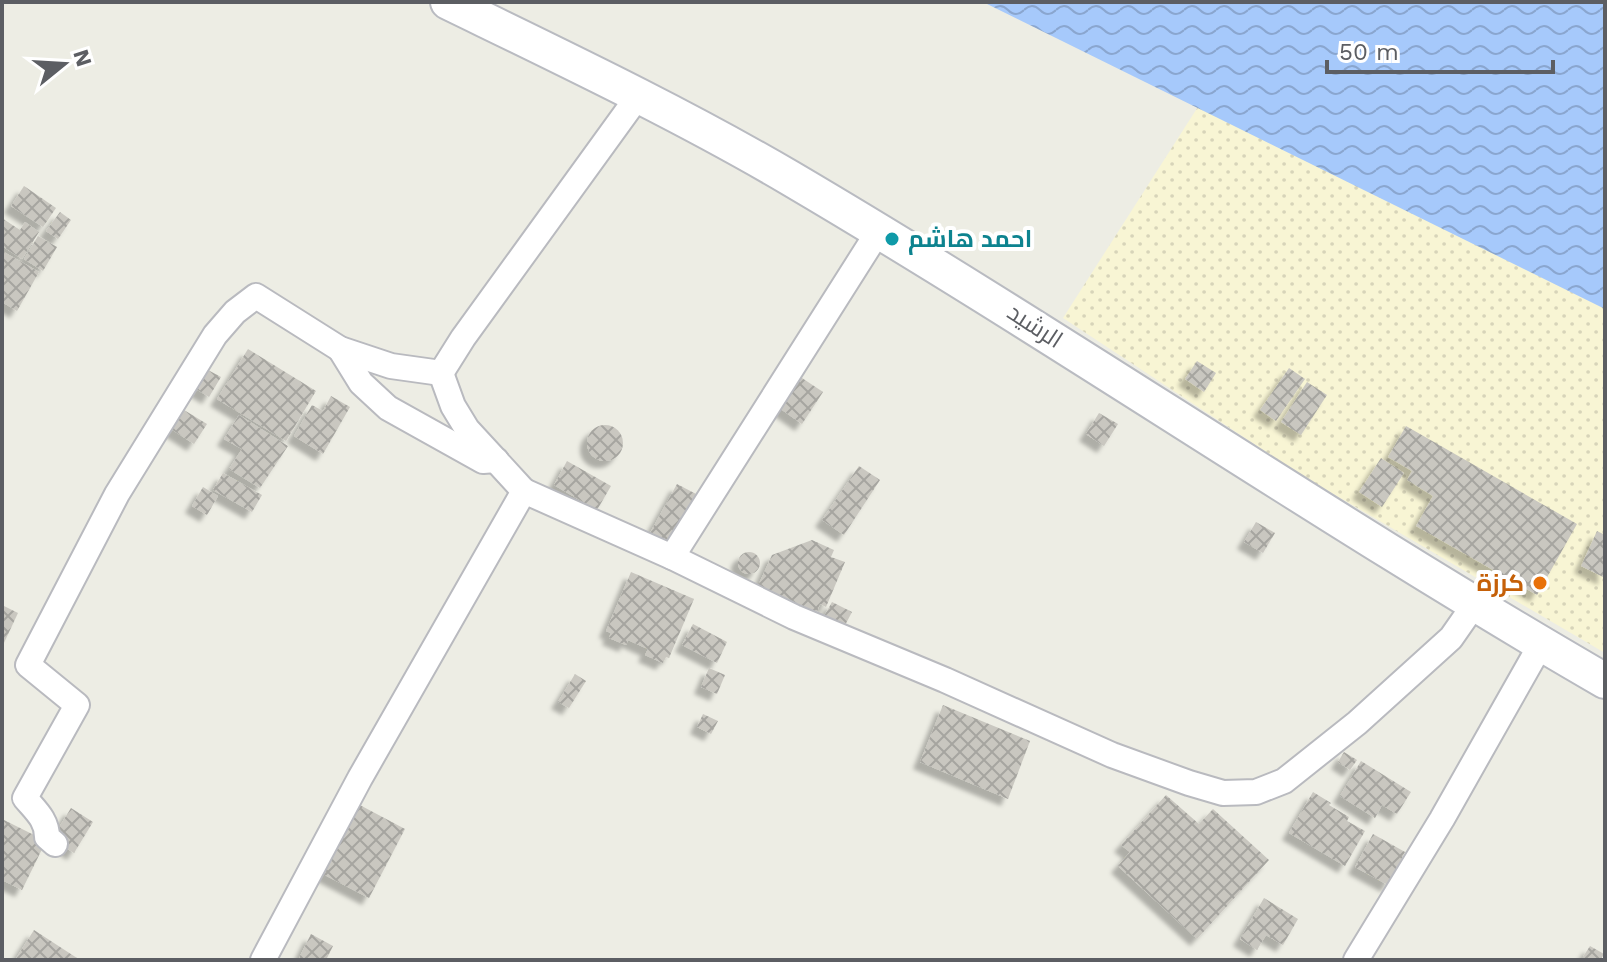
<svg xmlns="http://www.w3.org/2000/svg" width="1607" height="962" viewBox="0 0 1607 962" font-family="'Work Sans',Cairo,sans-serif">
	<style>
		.sand { fill: url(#sand-dots) }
		.water { fill: url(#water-waves) }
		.building { fill: url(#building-cross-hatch); filter: url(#shadow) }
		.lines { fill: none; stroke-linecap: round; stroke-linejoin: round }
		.minor-casing { stroke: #b9babf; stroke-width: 28 }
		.secondary-casing { stroke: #b9bbc1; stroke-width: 38 }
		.minor { stroke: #fff; stroke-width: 24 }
		.secondary { stroke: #fff; stroke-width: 34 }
		.culture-dot { fill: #0f9aa8; stroke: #fff; stroke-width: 3 }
		.food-dot { fill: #e8710a; stroke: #fff; stroke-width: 3 }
		.labels { text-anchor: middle; stroke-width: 8; stroke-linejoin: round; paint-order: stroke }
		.culture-label { font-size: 24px; font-weight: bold; fill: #0d838f; stroke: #fff; text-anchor: start }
		.street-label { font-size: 24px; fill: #5c5e63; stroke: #fff }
		.food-label { font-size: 24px; font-weight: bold; fill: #c56008; stroke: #fff; text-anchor: end }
	</style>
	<defs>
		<pattern id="sand-dots" width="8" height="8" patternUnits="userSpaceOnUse" patternTransform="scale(2)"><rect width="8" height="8" fill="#f8f5d4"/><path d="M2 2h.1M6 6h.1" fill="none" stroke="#d7d4b9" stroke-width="1.8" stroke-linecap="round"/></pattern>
		<pattern id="water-waves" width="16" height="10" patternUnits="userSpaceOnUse" patternTransform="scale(2)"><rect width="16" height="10" fill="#a6c9fb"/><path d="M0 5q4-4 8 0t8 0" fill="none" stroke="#8aa6cf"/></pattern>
		<pattern id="building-cross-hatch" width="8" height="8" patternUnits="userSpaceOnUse" patternTransform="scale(2)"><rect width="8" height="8" fill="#c9c7c0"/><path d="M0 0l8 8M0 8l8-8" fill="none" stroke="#a6a5a0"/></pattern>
		<filter id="shadow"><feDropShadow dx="-7" dy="7" stdDeviation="2" flood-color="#0004"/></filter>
	</defs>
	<rect width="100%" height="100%" fill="#edede4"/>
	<path class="sand" d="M 1265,2 L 1605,161 L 1605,653 L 1301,475 L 1063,318 Z"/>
	<path class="water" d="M 983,2 L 1605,2 L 1605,309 Z"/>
	<g class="building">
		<path d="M 24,186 L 56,208 L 43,227 L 11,206 Z"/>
		<path d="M 60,212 L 71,220 L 58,239 L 46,231 Z"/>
		<path d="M 2,218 L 20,230 L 25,222 L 39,232 L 22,259 L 2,246 Z"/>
		<path d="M 38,236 L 57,247 L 43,271 L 24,259 Z"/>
		<path d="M 2,251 L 39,272 L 17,311 L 2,302 Z"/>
		<path d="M 248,349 L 316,391 L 286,441 L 217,399 Z"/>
		<path d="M 1197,361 L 1216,373 L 1204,392 L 1185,379 Z"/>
		<path d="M 1289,368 L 1305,379 L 1276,421 L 1260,410 Z"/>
		<path d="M 208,370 L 221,377 L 209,397 L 196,389 Z"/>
		<path d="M 799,376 L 823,392 L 802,424 L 778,407 Z"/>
		<path d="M 1307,382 L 1327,395 L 1301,435 L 1281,422 Z"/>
		<path d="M 331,396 L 350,407 L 323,454 L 294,436 L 312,405 L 323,411 Z"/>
		<path d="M 184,410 L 207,424 L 194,444 L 171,429 Z"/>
		<path d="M 1099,413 L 1118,424 L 1104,446 L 1086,434 Z"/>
		<path d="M 239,415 L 288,446 L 260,488 L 229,469 L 242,449 L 224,439 Z"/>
		<circle cx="605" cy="443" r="18"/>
		<path d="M 1406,426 L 1577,524 L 1537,595 L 1416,526 L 1433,496 L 1407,480 L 1412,471 L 1388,457 Z"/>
		<path d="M 1381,458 L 1404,473 L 1382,507 L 1359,492 Z"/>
		<path d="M 567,461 L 611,486 L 597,510 L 554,485 Z"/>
		<path d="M 859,466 L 880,480 L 844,535 L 822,520 Z"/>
		<path d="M 223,473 L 262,495 L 252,512 L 213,490 Z"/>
		<path d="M 677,484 L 698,495 L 670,545 L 650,533 Z"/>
		<path d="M 203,487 L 218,496 L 207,515 L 192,506 Z"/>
		<path d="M 1256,522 L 1275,533 L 1263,553 L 1244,542 Z"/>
		<path d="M 1597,531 L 1605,535 L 1605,578 L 1581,566 Z"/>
		<path d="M 812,540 L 834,550 L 831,557 L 845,562 L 826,607 L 820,604 L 817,612 L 758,586 L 772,555 Z"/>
		<circle cx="749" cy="563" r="11"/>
		<path d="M 631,572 L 694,599 L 669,658 L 666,657 L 663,663 L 645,655 L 648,649 L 628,640 L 626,645 L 609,638 L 611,633 L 606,631 Z"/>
		<path d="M 832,602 L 852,612 L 843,629 L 823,618 Z"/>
		<path d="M 2,605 L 18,613 L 2,647 Z"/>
		<path d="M 693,624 L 727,642 L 717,663 L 682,645 Z"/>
		<path d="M 709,668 L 725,675 L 717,694 L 701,687 Z"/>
		<path d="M 575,674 L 586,681 L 569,708 L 558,702 Z"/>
		<path d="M 943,705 L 1030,741 L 1008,799 L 920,762 Z"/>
		<path d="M 703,714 L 718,721 L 711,734 L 697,727 Z"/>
		<path d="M 1344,752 L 1357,760 L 1350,770 L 1338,762 Z"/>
		<path d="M 1361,761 L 1411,792 L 1397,814 L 1382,805 L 1375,818 L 1340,796 Z"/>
		<path d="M 1313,792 L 1331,803 L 1329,805 L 1349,817 L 1347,821 L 1365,831 L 1345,866 L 1289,833 Z"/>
		<path d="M 1166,795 L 1199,824 L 1213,809 L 1269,860 L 1197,939 L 1118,866 L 1130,852 L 1121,845 Z"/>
		<path d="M 356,803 L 405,829 L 369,898 L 321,873 Z"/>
		<path d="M 71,808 L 93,822 L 74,853 L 52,839 Z"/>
		<path d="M 2,819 L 46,841 L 22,890 L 2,880 Z"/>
		<path d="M 1373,834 L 1405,852 L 1388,885 L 1355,867 Z"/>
		<path d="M 1264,898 L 1298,919 L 1283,945 L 1266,935 L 1257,950 L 1240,939 Z"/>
		<path d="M 34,930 L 80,960 L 15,960 Z"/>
		<path d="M 311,934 L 333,946 L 326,960 L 298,960 Z"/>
		<path d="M 1590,946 L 1604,954 L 1600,960 L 1581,960 Z"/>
	</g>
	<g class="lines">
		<g class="minor-casing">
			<g id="minor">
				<path d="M 340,349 L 361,383 L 388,408 L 483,461 L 496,460"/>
				<path d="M 441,373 L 453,406 L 467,429 L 524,491"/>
				<path d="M 672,557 L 794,617 L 945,680 L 1112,755 L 1189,783 L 1223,793 L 1256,792 L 1284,781 L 1357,723 L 1451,638 L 1474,605"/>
				<path d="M 55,844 L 47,837 C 47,820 36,811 25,798 L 77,705 L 28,665 L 117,494 L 215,335 L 235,312 L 256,296 L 340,349 L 391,366 L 441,373 L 463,338 L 639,95"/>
				<path d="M 263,960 L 360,778 L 524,491 L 672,557 L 878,232"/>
				<path d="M 1356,960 L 1442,819 L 1541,644"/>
			</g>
		</g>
		<g class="secondary-casing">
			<path id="secondary" d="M 448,2 C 563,58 679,113 790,178 C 1065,340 1328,521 1605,681"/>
		</g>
		<use href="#minor" class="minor"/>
		<use href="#secondary" class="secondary"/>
	</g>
	<circle class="culture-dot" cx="892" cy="239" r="8"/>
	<circle class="food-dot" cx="1540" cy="583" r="8"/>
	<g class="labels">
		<g class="culture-label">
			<text x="908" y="247">احمد هاشم</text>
		</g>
		<g class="street-label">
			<text transform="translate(1035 326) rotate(33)" y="8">الرشيد</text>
		</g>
		<g class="food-label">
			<text x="1524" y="591">كرزة</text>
		</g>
	</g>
	<rect width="1607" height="962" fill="none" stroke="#5c5e63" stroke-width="8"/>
	<g transform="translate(64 64) rotate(72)" stroke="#ffffff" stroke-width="6" paint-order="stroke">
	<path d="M0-6L14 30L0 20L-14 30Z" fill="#5c5e63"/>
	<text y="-12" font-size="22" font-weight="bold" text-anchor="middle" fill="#5c5e63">N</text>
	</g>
	<path d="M1327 60v12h226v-12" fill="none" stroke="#5c5e63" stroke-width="4"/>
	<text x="1339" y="60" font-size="24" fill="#5c5e63" stroke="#ffffff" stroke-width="6" paint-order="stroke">50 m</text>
</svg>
